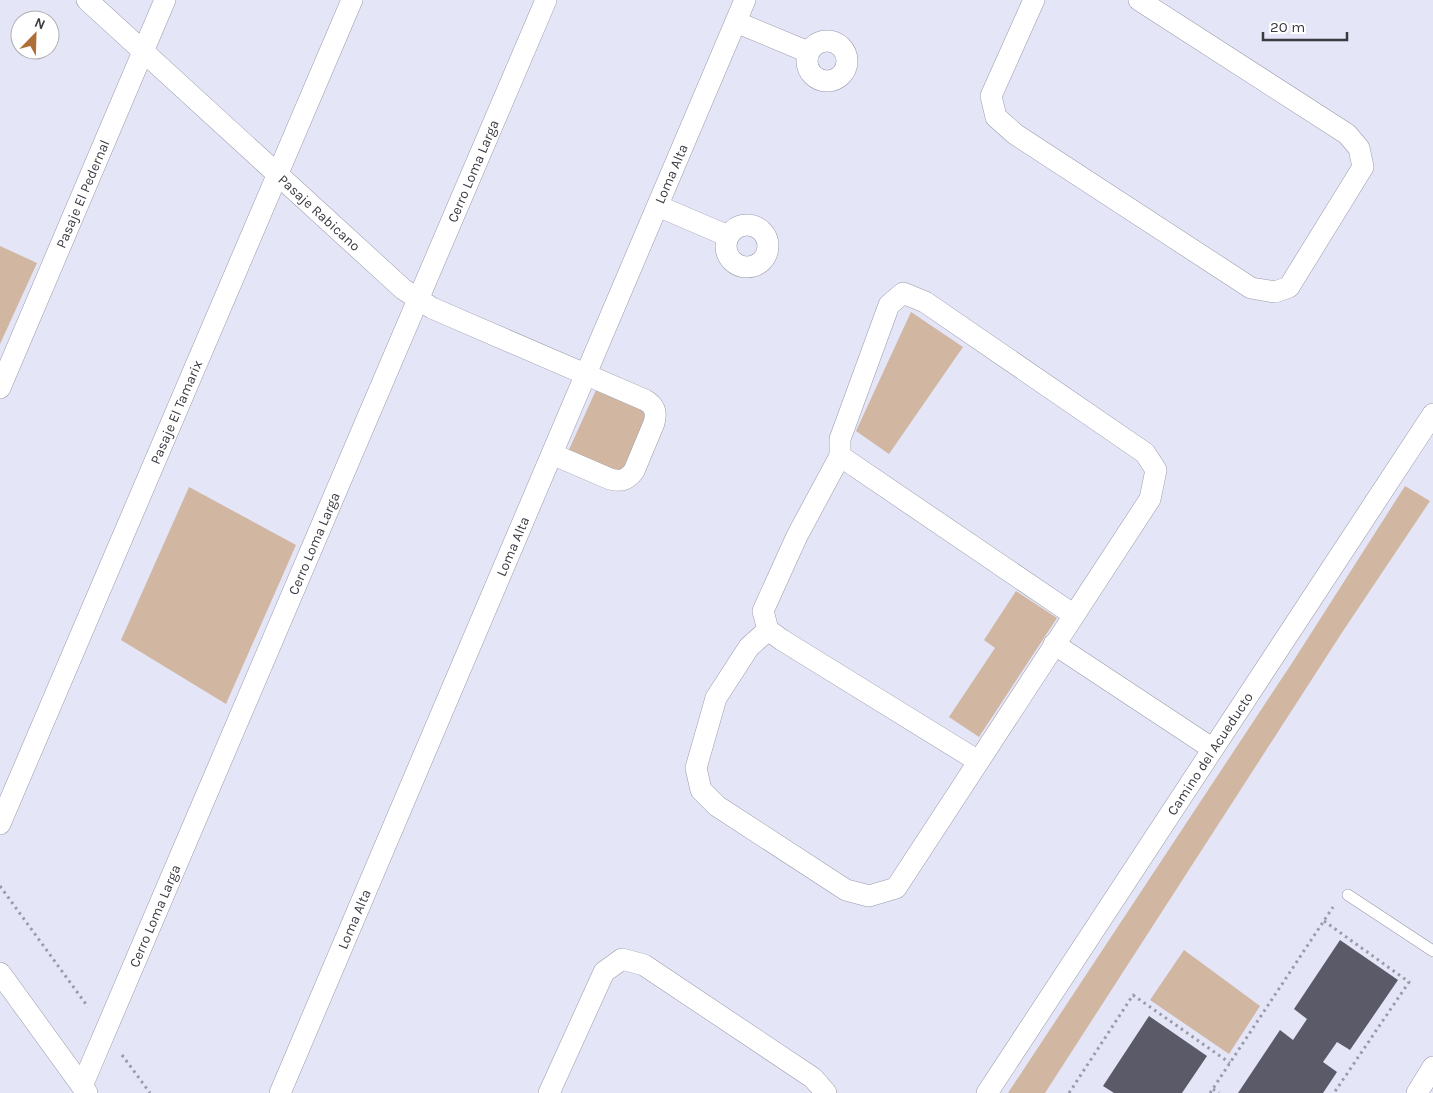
<svg xmlns="http://www.w3.org/2000/svg" width="1433" height="1093" viewBox="0 0 1433 1093" font-family="Karla,sans-serif">
	<style>
		.green { fill: #d1b6a1 }
		.building { fill: #5a5a69 }
		.lines { fill: none; stroke-linecap: round; stroke-linejoin: round }
		.lane-casing { stroke: #999aaa; stroke-width: 12 }
		.street-casing { stroke: #999aaa; stroke-width: 22 }
		.path { stroke: #9a9ba8; stroke-width: 3; stroke-dasharray: 2.5 4; stroke-linecap: butt }
		.lane { stroke: #fff; stroke-width: 11 }
		.street { stroke: #fff; stroke-width: 21 }
		.labels { text-anchor: middle; stroke-width: 5; stroke-linejoin: round; paint-order: stroke }
		.street-label { font-size: 14px; fill: #3a3a41; stroke: #fff }
	</style>
	<rect width="100%" height="100%" fill="#e4e5f7"/>
	<g class="green">
		<path d="M 0,246 L 37,263 L 0,344 Z"/>
		<path d="M 911,312 L 963,347 L 889,454 L 856,431 Z"/>
		<path d="M 596,390 L 648,413 L 619,478 L 567,454 Z"/>
		<path d="M 1405,486 L 1430,501 L 1343,631 L 1045,1093 L 1008,1093 L 1294,660 Z"/>
		<path d="M 189,487 L 296,545 L 226,704 L 121,640 Z"/>
		<path d="M 1016,591 L 1057,618 L 979,737 L 949,717 L 995,648 L 984,640 Z"/>
		<path d="M 1184,950 L 1260,1006 L 1229,1054 L 1150,1000 Z"/>
	</g>
	<g class="building">
		<path d="M 1340,940 L 1398,980 L 1350,1050 L 1337,1042 L 1323,1062 L 1337,1072 L 1323,1093 L 1238,1093 L 1280,1030 L 1293,1040 L 1307,1019 L 1294,1009 Z"/>
		<path d="M 1149,1016 L 1207,1056 L 1182,1093 L 1114,1093 L 1103,1086 Z"/>
	</g>
	<g class="lines">
		<g class="lane-casing">
			<path id="lane" d="M 1348,895 L 1433,951"/>
		</g>
		<g class="street-casing">
			<g id="street">
				<path id="s1" d="M 87,0 L 403,289 L 432,308 L 645,400 C 655,406 657,412 654,423 L 634,471 C 627,480 621,482 610,479 L 552,454"/>
				<path d="M 1034,0 L 991,96 L 996,117 L 1015,134 L 1251,288 L 1275,292 L 1289,287 L 1363,167 L 1359,148 L 1347,134 L 1139,0"/>
				<path d="M 736,22 L 808,52"/>
				<circle cx="827" cy="61" r="20"/>
				<path d="M 658,206 L 728,236"/>
				<circle cx="747" cy="246" r="21"/>
				<path id="s2" d="M 0,388 L 165,0"/>
				<path d="M 840,456 L 1074,615"/>
				<path d="M 768,630 L 749,647 L 716,698 L 696,768 L 701,790 L 717,806 L 846,890 L 869,896 L 896,888 L 1150,499 L 1156,470 L 1145,453 L 925,302 L 903,293 L 889,305 L 840,439 L 840,456 L 797,536 L 763,611 L 768,630 L 782,640 L 978,761"/>
				<path d="M 1054,644 L 1213,749"/>
				<path id="s3" d="M 0,824 L 352,0"/>
				<path d="M 0,973 L 87,1093"/>
				<path id="s4" d="M 82,1086 L 546,0"/>
				<path id="s5" d="M 280,1093 L 745,0"/>
				<path d="M 549,1093 L 604,972 L 622,959 L 644,965 L 813,1078 L 826,1093"/>
				<path id="s6" d="M 987,1093 L 1433,414"/>
				<path d="M 1417,1093 L 1433,1067"/>
			</g>
		</g>
		<g class="path">
			<path d="M 0,886 L 88,1007"/>
			<path d="M 1324,921 L 1409,982 L 1334,1093"/>
			<path d="M 122,1055 L 150,1093"/>
			<path d="M 1213,1089 L 1219,1093"/>
			<path d="M 1069,1093 L 1133,995 L 1230,1063"/>
			<path d="M 1210,1093 L 1333,907"/>
		</g>
		<use href="#lane" class="lane"/>
		<use href="#street" class="street"/>
	</g>
	<g class="labels">
		<g class="street-label">
			<text dy="5" stroke="none"><textPath href="#s4" startOffset="995">Cerro Loma Larga</textPath></text>
			<text dy="5" stroke="none"><textPath href="#s5" startOffset="999">Loma Alta</textPath></text>
			<text dy="5" stroke="none"><textPath href="#s2" startOffset="211">Pasaje El Pedernal</textPath></text>
			<text dy="5" stroke="none"><textPath href="#s1" startOffset="315">Pasaje Rabicano</textPath></text>
			<text dy="5" stroke="none"><textPath href="#s3" startOffset="448">Pasaje El Tamarix</textPath></text>
			<text dy="5" stroke="none"><textPath href="#s4" startOffset="590">Cerro Loma Larga</textPath></text>
			<text dy="5" stroke="none"><textPath href="#s5" startOffset="594">Loma Alta</textPath></text>
			<text dy="5" stroke="none"><textPath href="#s6" startOffset="406">Camino del Acueducto</textPath></text>
			<text dy="5" stroke="none"><textPath href="#s4" startOffset="185">Cerro Loma Larga</textPath></text>
			<text dy="5" stroke="none"><textPath href="#s5" startOffset="189">Loma Alta</textPath></text>
		</g>
	</g>
	<g transform="translate(35 35) rotate(23)"><circle r="24" fill="#ffffff" stroke="#b0b0b3"/>
	<path d="M0-4L9 19L0 12L-9 19Z" fill="#ae6e37"/>
	<text y="-8" font-size="14" font-weight="bold" text-anchor="middle" fill="#3a3a41">N</text>
	</g>
	<path d="M1263 32v8h84v-8" fill="none" stroke="#3a3a41" stroke-width="2.5"/>
	<text x="1270" y="32" font-size="15" fill="#3a3a41" stroke="#ffffff" stroke-width="4" paint-order="stroke">20 m</text>
</svg>
